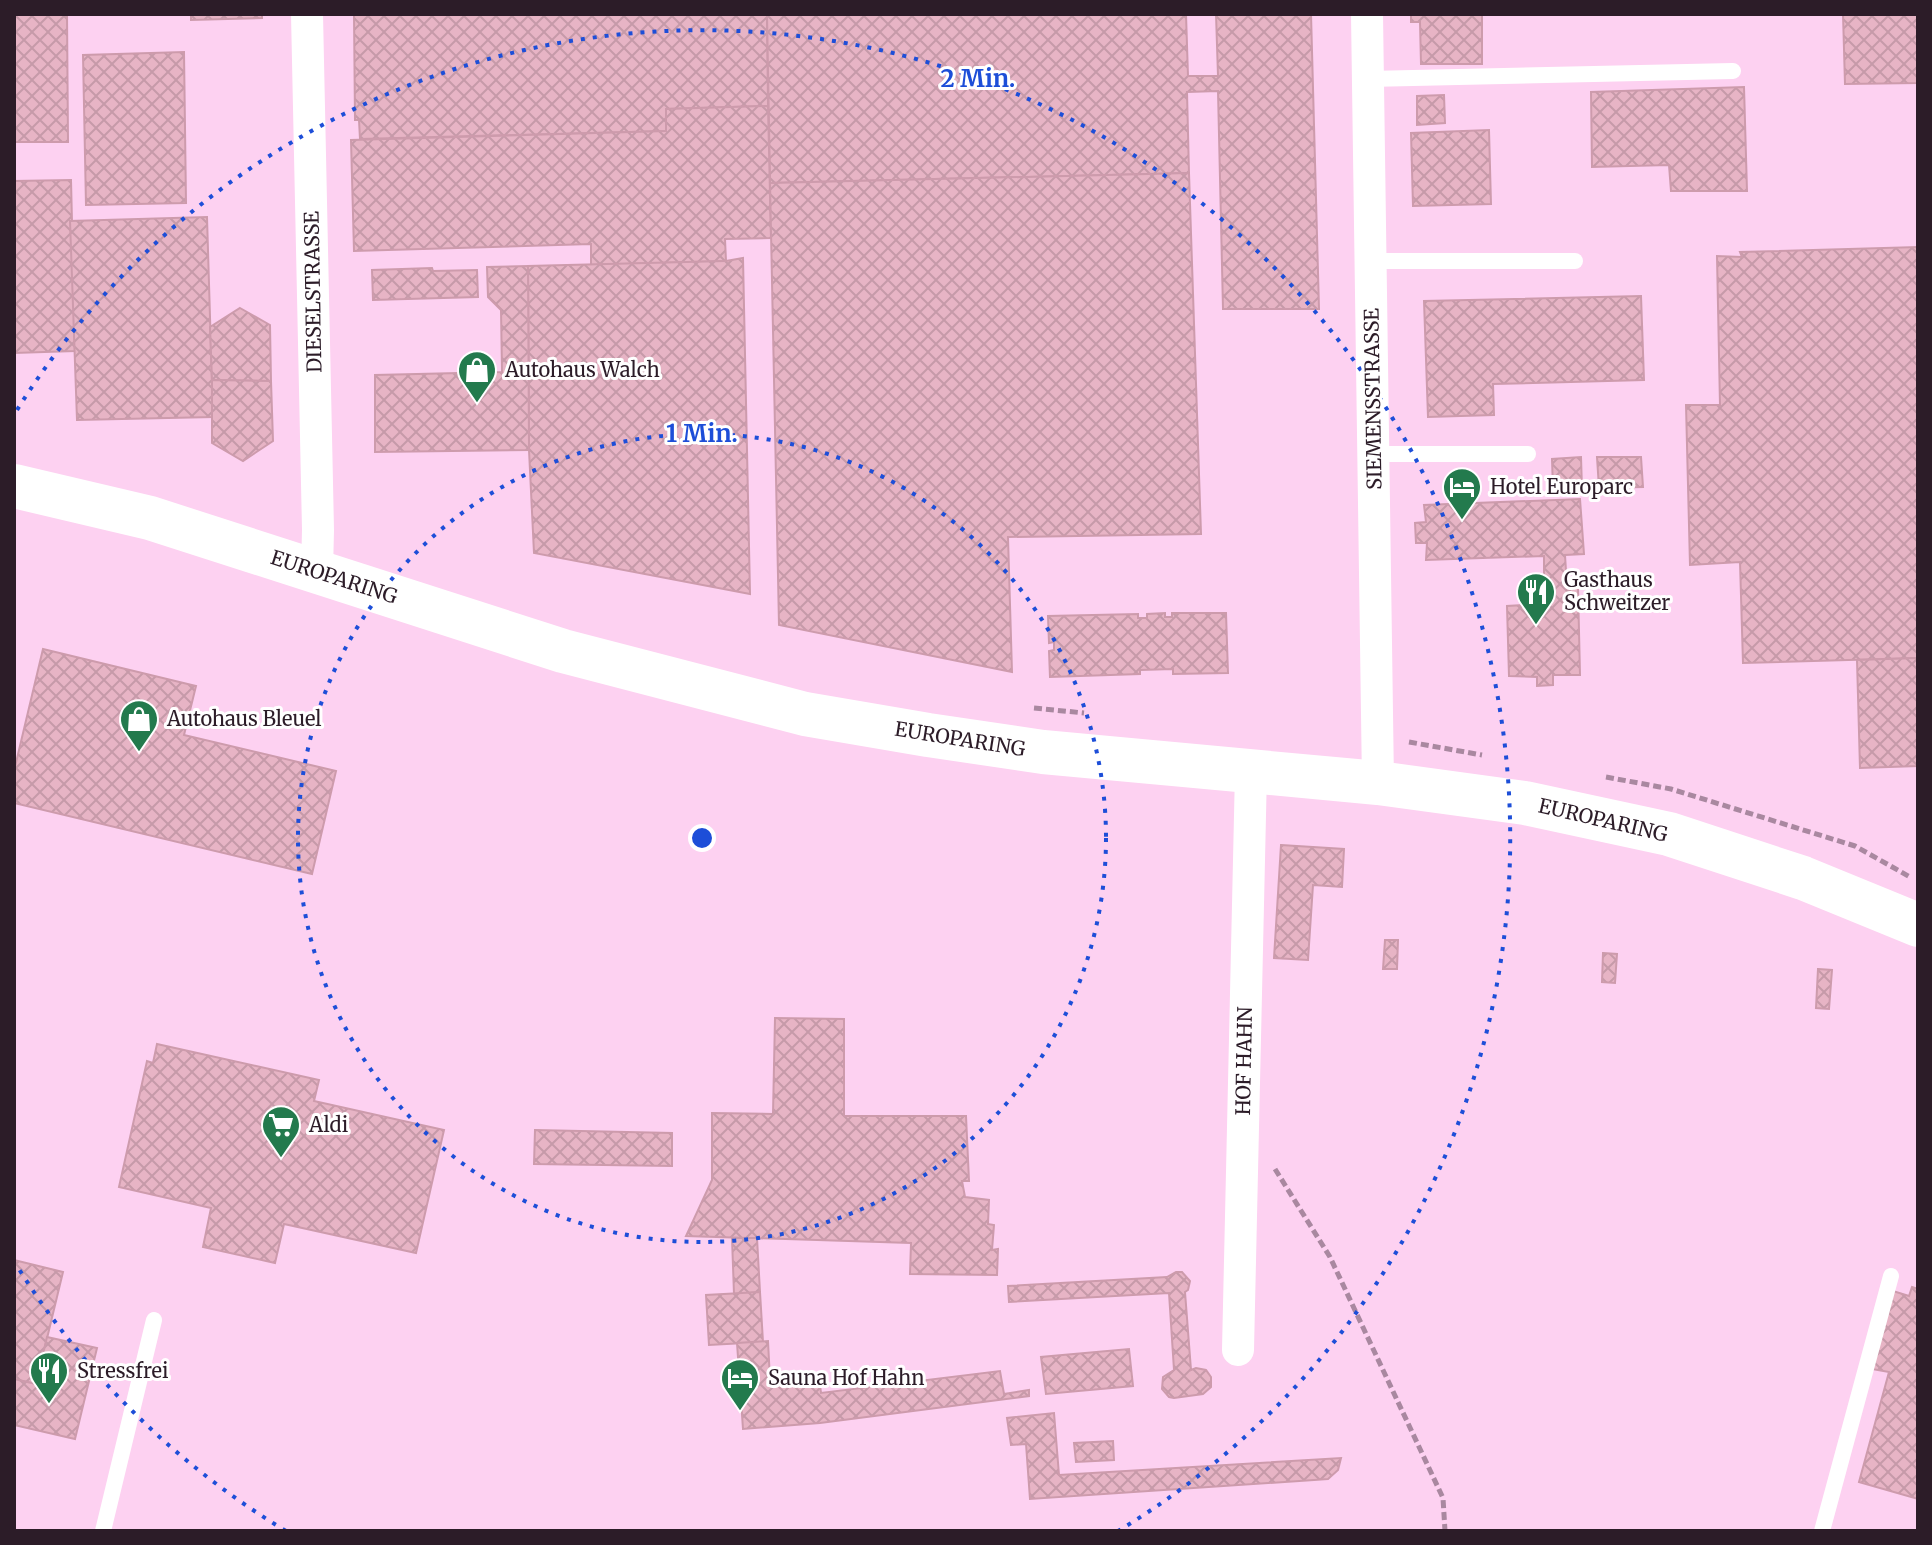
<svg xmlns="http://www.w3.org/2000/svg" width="1932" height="1545" viewBox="0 0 1932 1545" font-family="Merriweather,serif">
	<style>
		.building { fill: url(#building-cross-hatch); stroke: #cd9bac; stroke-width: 2 }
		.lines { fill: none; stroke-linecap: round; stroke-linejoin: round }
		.path { stroke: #a988a0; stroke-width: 5; stroke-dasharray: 8 4; stroke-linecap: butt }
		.lane { stroke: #fff; stroke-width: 16 }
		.street { stroke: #fff; stroke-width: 32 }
		.secondary { stroke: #fff; stroke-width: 44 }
		.ring { fill: none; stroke: #1d4ed8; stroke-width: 4; stroke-dasharray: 4 8 }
		.labels { text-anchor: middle; stroke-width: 6; stroke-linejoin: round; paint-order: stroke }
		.street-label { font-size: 20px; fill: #2c1c28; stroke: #fff }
		.poi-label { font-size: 20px; fill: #2c1c28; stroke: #fff; text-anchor: start }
		.centre { fill: #1d4ed8; stroke: #fff; stroke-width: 4 }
		.ring-label { font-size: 24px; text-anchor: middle; font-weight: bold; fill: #1d4ed8; stroke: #fff; stroke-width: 6; stroke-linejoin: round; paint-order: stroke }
	</style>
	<defs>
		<pattern id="building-cross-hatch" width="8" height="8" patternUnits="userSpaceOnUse" patternTransform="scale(2)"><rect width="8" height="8" fill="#e7b4c5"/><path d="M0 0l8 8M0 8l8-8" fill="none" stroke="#c69aa9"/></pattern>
	</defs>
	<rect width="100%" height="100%" fill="#fdd1f1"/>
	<g class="building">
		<path d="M 14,14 L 67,14 L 68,142 L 14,142 Z"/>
		<path d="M 191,14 L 262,14 L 262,18 L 191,20 Z"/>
		<path d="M 354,14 L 767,14 L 768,106 L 666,109 L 666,131 L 360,139 L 359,120 L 355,120 Z"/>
		<path d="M 767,14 L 1186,14 L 1188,76 L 1218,76 L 1216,14 L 1311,14 L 1319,309 L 1223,309 L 1218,91 L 1187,92 L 1189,173 L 770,183 Z"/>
		<path d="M 1411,14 L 1482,14 L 1482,64 L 1421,64 L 1420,22 L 1411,22 Z"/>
		<path d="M 1843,14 L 1918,14 L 1918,83 L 1845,84 Z"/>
		<path d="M 184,52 L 186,203 L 86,205 L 83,55 Z"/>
		<path d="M 1744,87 L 1747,191 L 1671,191 L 1669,165 L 1592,167 L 1591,92 Z"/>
		<path d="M 1444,95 L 1445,123 L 1417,125 L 1417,96 Z"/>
		<path d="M 768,106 L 771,238 L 725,239 L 726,261 L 591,265 L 591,244 L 354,251 L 351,140 L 666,131 L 666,109 Z"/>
		<path d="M 1489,130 L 1491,204 L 1413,206 L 1411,133 Z"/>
		<path d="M 1189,173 L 1201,534 L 1008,537 L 1012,672 L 779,625 L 770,183 Z"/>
		<path d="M 71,180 L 75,351 L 14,353 L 14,181 Z"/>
		<path d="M 207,217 L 213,417 L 77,420 L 70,221 Z"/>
		<path d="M 1918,247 L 1918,658 L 1743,663 L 1740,562 L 1690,565 L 1686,405 L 1720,405 L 1717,256 L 1742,257 L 1740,252 Z"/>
		<path d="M 743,258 L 750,594 L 534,553 L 529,450 L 528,266 L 726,261 Z"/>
		<path d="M 528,266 L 529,450 L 375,452 L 375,375 L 502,372 L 501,310 L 488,297 L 487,267 Z"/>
		<path d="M 432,268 L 433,271 L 477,270 L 478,297 L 373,300 L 372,270 Z"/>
		<path d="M 1641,296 L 1644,380 L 1493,384 L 1494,415 L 1428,417 L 1424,301 Z"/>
		<path d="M 240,308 L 270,325 L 271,381 L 212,380 L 210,327 Z"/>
		<path d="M 212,380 L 271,381 L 273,441 L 243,461 L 212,443 Z"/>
		<path d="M 1581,457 L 1582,489 L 1553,489 L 1552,459 Z"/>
		<path d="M 1597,457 L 1641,457 L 1643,487 L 1599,488 Z"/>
		<path d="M 1580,499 L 1584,554 L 1565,555 L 1567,587 L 1578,587 L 1580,675 L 1553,675 L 1553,685 L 1537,686 L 1537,677 L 1509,676 L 1507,606 L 1524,605 L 1525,589 L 1544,589 L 1544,556 L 1426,560 L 1427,543 L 1416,543 L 1415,523 L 1426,522 L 1424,505 Z"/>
		<path d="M 1165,613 L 1165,617 L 1172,617 L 1172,613 L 1226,613 L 1228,673 L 1173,674 L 1173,669 L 1140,670 L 1140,674 L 1050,677 L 1049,651 L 1054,650 L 1054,642 L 1049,643 L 1048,616 L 1138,614 L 1138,618 L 1147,618 L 1147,614 Z"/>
		<path d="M 43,649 L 196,686 L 184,735 L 336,771 L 312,874 L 14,803 L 14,771 Z"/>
		<path d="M 1918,658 L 1918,766 L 1860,768 L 1857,660 Z"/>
		<path d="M 1281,845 L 1344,849 L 1342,887 L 1313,885 L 1308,960 L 1274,958 Z"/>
		<path d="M 1385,940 L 1398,940 L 1397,969 L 1383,969 Z"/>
		<path d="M 1603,953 L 1617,954 L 1615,983 L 1602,982 Z"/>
		<path d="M 1818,969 L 1832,970 L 1829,1009 L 1816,1008 Z"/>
		<path d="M 775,1018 L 844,1019 L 844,1116 L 966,1116 L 969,1181 L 962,1181 L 965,1197 L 989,1200 L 988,1224 L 994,1225 L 992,1250 L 998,1249 L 997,1275 L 910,1274 L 911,1243 L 686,1236 L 712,1180 L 712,1113 L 773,1114 Z"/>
		<path d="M 157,1044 L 319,1080 L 314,1101 L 444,1130 L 416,1253 L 284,1224 L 275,1263 L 203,1247 L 211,1208 L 119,1187 L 147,1061 L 153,1063 Z"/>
		<path d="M 535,1130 L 672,1133 L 672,1166 L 534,1164 Z"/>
		<path d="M 732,1238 L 757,1238 L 760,1292 L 734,1294 Z"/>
		<path d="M 14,1260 L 63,1272 L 36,1384 L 14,1379 Z"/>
		<path d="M 1176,1272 L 1182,1272 L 1190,1281 L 1188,1290 L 1185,1292 L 1191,1370 L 1196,1368 L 1206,1370 L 1211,1377 L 1211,1387 L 1203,1394 L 1174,1398 L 1169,1397 L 1162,1389 L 1163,1377 L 1174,1370 L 1169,1293 L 1009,1302 L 1008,1286 L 1167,1277 Z"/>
		<path d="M 1912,1287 L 1918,1289 L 1918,1499 L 1859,1482 L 1889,1372 L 1872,1369 L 1893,1291 L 1909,1296 Z"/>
		<path d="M 760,1292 L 763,1342 L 709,1345 L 706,1295 Z"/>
		<path d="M 47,1337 L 97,1348 L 75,1439 L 14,1425 L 14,1379 L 36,1384 Z"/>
		<path d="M 768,1341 L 770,1380 L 819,1376 L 821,1393 L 1000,1371 L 1004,1394 L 1029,1390 L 1029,1396 L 820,1423 L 743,1429 L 737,1343 Z"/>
		<path d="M 1129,1349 L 1133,1386 L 1046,1394 L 1041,1357 Z"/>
		<path d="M 1054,1413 L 1059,1475 L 1341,1458 L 1338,1470 L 1328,1479 L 1314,1480 L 1030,1499 L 1026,1444 L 1011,1445 L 1007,1418 Z"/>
		<path d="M 1113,1441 L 1114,1460 L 1076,1462 L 1074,1443 Z"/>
	</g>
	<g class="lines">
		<g class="path">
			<path d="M 1034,708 L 1084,713"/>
			<path d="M 1409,742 L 1482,755"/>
			<path d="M 1606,777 L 1671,789 L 1855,846 L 1910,877"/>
			<path d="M 1275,1169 L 1330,1257 L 1443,1498 L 1445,1531"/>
		</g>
		<g class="lane">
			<path d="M 1368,79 L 1733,71"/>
			<path d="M 1371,261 L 1575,261"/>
			<path d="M 1374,454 L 1528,454"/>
			<path d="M 103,1531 L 154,1320"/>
			<path d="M 1822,1531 L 1891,1276"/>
		</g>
		<g class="street">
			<path d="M 307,14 L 318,530 L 317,571"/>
			<path d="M 1367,14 L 1378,783"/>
			<path d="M 1238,1350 L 1251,771"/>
		</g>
		<path class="secondary" d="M 14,486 L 150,518 L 563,651 L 805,714 L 928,735 L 1043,752 L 1378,783 L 1525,803 L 1669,834 L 1803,878 L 1918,925"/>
	</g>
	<g class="ring">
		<circle cx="702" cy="838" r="404"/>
		<path d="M286 1531A808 808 0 0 1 17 1266M17 410A808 808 0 1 1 1118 1531"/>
	</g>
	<defs>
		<g id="shop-pin" transform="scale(2)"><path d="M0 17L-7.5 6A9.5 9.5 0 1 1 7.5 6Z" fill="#237a4d" stroke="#fff"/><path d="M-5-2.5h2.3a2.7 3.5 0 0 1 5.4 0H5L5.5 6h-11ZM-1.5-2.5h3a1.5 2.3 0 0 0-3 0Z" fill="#fff"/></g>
		<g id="hotel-pin" transform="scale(2)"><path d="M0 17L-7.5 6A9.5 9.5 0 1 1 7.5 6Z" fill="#237a4d" stroke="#fff"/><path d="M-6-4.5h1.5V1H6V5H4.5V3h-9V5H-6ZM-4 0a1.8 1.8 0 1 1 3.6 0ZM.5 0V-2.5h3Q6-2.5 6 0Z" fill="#fff"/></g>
		<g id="restaurant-pin" transform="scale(2)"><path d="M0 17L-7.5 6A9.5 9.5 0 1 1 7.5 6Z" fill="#237a4d" stroke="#fff"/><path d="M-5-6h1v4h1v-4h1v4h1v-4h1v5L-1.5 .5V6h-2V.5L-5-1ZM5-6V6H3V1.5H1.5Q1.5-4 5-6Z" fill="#fff"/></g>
		<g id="supermarket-pin" transform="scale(2)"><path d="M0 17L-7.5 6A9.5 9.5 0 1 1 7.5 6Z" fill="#237a4d" stroke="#fff"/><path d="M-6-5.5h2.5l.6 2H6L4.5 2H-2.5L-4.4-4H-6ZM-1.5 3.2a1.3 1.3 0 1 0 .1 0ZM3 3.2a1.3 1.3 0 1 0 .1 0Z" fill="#fff"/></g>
	</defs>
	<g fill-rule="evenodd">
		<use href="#shop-pin" x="477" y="370"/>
		<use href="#hotel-pin" x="1462" y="487"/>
		<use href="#restaurant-pin" x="1536" y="592"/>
		<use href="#shop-pin" x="139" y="719"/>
		<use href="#supermarket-pin" x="281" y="1125"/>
		<use href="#restaurant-pin" x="49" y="1371"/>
		<use href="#hotel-pin" x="740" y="1378"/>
	</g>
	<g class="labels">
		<g class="street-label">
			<text transform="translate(313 292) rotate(-91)" y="7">DIESELSTRASSE</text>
			<text transform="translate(1373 399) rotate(-91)" y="7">SIEMENSSTRASSE</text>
			<text transform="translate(334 577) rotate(18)" y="7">EUROPARING</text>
			<text transform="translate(960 739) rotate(9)" y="7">EUROPARING</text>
			<text transform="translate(1603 820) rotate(13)" y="7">EUROPARING</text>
			<text transform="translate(1244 1061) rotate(-89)" y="7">HOF HAHN</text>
		</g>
		<g class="poi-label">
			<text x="505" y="377">Autohaus Walch</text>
			<text x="1490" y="494">Hotel Europarc</text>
			<text x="1564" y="587">Gasthaus<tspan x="1564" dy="23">Schweitzer</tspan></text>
			<text x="167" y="726">Autohaus Bleuel</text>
			<text x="309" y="1132">Aldi</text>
			<text x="77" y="1378">Stressfrei</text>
			<text x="768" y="1385">Sauna Hof Hahn</text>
		</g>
	</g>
	<circle cx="702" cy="838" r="12" class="centre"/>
	<g class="ring-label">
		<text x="978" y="87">2 Min.</text>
		<text x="702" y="442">1 Min.</text>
	</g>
	<rect width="1932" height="1545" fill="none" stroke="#2c1c28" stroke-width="32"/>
</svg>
